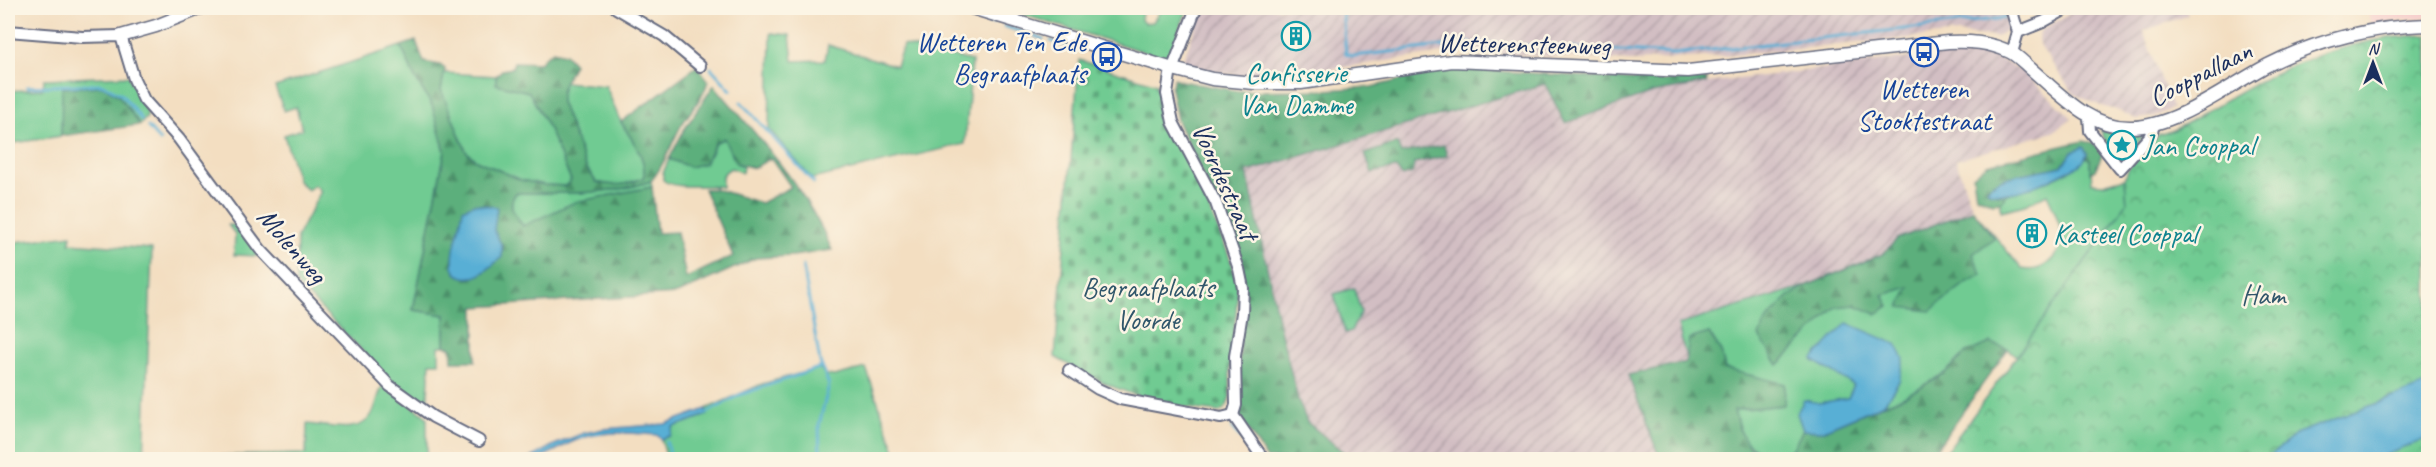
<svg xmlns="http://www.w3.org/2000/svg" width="2436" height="467" viewBox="0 0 2436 467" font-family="Caveat,sans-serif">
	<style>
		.built { fill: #f7d0cd }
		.industrial { fill: url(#industrial-furrows) }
		.grass { fill: #70cb92; stroke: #467d78; stroke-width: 1.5 }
		.forest { fill: url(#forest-firs); stroke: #3c6f6d; stroke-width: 1.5 }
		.cemetery { fill: url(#cemetery-stones); stroke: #467d78; stroke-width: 1.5 }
		.park { fill: url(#park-crowns); stroke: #467d78; stroke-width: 1.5 }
		.water { fill: #59afd5; stroke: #3a6f9a; stroke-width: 1.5 }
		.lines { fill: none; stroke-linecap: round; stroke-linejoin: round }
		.stream { stroke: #59afd5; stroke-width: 3 }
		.minor-casing { stroke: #676c81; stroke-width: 14 }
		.tertiary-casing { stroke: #676c81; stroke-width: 15 }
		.minor { stroke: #fff; stroke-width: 10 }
		.tertiary { stroke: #fff; stroke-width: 12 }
		.labels { text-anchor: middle; stroke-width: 5; stroke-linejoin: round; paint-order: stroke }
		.transit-label { font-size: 28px; fill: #164399; stroke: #fcf5e5; text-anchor: end }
		.street-label { font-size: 28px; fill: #1b2f5e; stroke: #fcf5e5 }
		.culture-label { font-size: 28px; fill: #0d838f; stroke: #fcf5e5; text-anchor: start }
		.park-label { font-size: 28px; fill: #30566b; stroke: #fcf5e5 }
	</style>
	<defs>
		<pattern id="industrial-furrows" width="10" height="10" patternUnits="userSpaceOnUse" patternTransform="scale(1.5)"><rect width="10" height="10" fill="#d2bec3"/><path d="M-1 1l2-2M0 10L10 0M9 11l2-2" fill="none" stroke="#aa9ba2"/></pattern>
		<pattern id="forest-firs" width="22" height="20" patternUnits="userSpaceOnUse" patternTransform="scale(1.5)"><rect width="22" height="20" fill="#5caf7c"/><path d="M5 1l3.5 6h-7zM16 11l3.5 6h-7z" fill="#4b8f69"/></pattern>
		<pattern id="cemetery-stones" width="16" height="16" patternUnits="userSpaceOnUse" patternTransform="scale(1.5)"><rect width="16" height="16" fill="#70cb92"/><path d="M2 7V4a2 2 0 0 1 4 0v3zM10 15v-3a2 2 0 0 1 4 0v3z" fill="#5ba57a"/></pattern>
		<pattern id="park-crowns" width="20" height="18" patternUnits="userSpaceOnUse" patternTransform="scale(1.5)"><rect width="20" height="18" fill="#70cb92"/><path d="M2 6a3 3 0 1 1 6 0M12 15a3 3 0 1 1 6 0" fill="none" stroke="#5ba57a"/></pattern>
	</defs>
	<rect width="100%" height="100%" fill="#fcf5e5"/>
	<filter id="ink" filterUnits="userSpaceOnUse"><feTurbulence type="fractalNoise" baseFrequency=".0167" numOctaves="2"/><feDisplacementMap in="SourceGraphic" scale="12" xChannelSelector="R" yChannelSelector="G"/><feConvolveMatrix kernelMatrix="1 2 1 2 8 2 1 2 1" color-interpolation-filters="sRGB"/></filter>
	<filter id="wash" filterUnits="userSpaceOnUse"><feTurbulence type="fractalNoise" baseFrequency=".008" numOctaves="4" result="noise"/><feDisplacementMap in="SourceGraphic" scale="24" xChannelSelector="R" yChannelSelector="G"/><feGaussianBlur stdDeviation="1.35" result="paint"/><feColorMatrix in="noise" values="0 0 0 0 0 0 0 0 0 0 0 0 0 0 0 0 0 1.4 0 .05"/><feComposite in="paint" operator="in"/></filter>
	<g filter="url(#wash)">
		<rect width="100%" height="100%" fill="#f3dec1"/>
		<path class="built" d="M 2366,8 L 2428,8 L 2428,17 L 2371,23 Z"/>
		<g class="industrial">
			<path d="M 1203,8 L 2005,8 L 2009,28 L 1996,37 L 1958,33 L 1722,56 L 1633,61 L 1456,51 L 1267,78 L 1213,72 L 1182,62 Z"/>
			<path d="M 2079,8 L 2185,8 L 2188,15 L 2143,31 L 2172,108 L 2156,116 L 2136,119 L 2117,110 L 2101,106 L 2074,94 L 2044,52 L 2038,40 L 2039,33 L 2042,30 Z"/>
			<path d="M 1957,52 L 1979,52 L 1998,58 L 2023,72 L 2072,118 L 2053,132 L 1956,160 L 1973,210 L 1897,239 L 1883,254 L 1806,286 L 1678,325 L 1687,362 L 1628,375 L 1660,459 L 1353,459 L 1307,422 L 1298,399 L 1280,329 L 1247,172 L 1545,84 L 1565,123 L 1652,93 L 1706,83 Z"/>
		</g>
		<g class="grass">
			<path d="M 1001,8 L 1134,8 L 1142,11 L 1141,20 L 1144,23 L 1153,22 L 1162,8 L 1188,8 L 1168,59 Z"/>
			<path d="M 771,33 L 790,35 L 793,61 L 825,60 L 828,45 L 896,66 L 903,45 L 972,61 L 965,144 L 812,179 L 769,129 Z"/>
			<path d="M 401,46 L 415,78 L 432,105 L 445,151 L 413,310 L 445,315 L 445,346 L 439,346 L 439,363 L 430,363 L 427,410 L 404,394 L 296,283 L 297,237 L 321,191 L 314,185 L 308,190 L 298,181 L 284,135 L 302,129 L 296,107 L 284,111 L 275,87 Z"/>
			<path d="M 444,73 L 496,76 L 497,84 L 529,92 L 548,127 L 571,180 L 567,186 L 545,185 L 521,180 L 476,160 L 466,151 L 441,90 Z"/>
			<path d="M 128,76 L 147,112 L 147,117 L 140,125 L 129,109 L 103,86 L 63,88 L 61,136 L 8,144 L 8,91 L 43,89 L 44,79 Z"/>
			<path d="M 564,82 L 606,86 C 611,98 615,110 621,122 C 629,137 650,160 643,178 L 618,186 L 596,182 L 586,167 L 561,102 L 560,93 Z"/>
			<path d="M 2101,130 L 2119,135 L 2145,135 L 2127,154 C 2111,154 2106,145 2101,130 Z"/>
			<path d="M 724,138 L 736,163 L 743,166 L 742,173 L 731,168 C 722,173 721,177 722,187 C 706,184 675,190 663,180 L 663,173 L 669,159 L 690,167 L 710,155 L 715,143 Z"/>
			<path d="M 2086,157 L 2090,160 L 2092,183 L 2103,184 L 2125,178 L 2127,203 L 2017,356 L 2008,349 L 1966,353 L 1945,373 L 1905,396 L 1884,404 L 1899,381 L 1813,360 L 1854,385 L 1848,398 L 1820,403 L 1797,413 L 1803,430 L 1794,446 L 1781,459 L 1776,459 C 1745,445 1743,444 1734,410 L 1783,405 L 1785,384 L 1725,369 L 1721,352 L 1687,362 L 1678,325 L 1806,286 L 1883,254 L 1897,239 L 1973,210 L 2022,269 C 2032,271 2040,270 2048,263 C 2073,243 2057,217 2047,194 L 2025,205 L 2001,211 L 2001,202 L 2007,194 C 2024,190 2077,173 2086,157 Z"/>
			<path d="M 651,181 L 652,187 L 611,195 L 523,226 C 515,214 506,206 516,193 C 561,193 609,196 651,181 Z"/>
			<path d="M 228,225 L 238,225 L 256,249 L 257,256 L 234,255 L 235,234 Z"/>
			<path d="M 71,235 L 70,243 L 152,249 L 144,459 L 8,459 L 8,243 Z"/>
			<path d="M 1354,288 L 1361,312 L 1351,331 L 1345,333 L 1334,294 Z"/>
			<path d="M 819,368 L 827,375 L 834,376 L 866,368 L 898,459 L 667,459 L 661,439 L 670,436 L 673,427 L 707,415 L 706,409 L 762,384 Z"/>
			<path d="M 384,384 L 427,417 L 427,459 L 163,460 L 159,457 L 306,454 L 307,424 C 327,425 360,436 372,414 C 377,405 377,395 384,384 Z"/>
		</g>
		<g class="forest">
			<path d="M 416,41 L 424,62 L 440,65 L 445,69 L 441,90 L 466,151 L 476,160 L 521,180 L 545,185 L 566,186 L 571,180 L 548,127 L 529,92 L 496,84 L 496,76 L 502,70 L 512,68 L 514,62 L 540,63 L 543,58 L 553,51 L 565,54 L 574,64 C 568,78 559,86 561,102 L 586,167 L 596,182 C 613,186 626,186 643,178 C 649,161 630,137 621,122 L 697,66 L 708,80 C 705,96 690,111 681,126 C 671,144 665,165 651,181 C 609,196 561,193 516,193 C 506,206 515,214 523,226 L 575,202 L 652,187 L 657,233 L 677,232 L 686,278 L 733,256 L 704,189 L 716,189 L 761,203 L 791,187 L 771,158 L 754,168 L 736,163 L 724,138 L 715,143 L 705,163 L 690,167 L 669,159 L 684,130 L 714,85 C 758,137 805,186 832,250 L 793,256 L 756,258 L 677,294 L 475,307 L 475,361 L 452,361 L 451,347 L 445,346 L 445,315 L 413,310 L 445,151 L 432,105 L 415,78 L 401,46 Z"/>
			<path d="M 1452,68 L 1650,81 L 1707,79 L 1706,83 L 1652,93 L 1565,123 L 1545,84 L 1247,172 L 1280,329 L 1298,399 L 1307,422 L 1353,460 L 1267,459 L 1240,417 L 1238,395 L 1243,267 L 1177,120 L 1171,88 L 1174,78 L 1181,81 L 1238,91 L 1324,90 L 1371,87 Z"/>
			<path d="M 103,86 L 119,96 L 140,125 L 61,136 L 62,88 Z"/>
			<path d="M 2083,141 C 2094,143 2097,145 2102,155 L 2095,170 L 2090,173 L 2090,160 L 2086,157 L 2087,153 L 2072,152 L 2062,166 L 1992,183 L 1997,194 L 2007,194 L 2001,202 L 1993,203 L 1976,196 L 1973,176 L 1987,164 Z"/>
			<path d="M 1397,143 L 1401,153 L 1444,145 L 1447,156 L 1414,163 L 1413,173 L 1402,176 L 1396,168 L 1372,173 L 1365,154 Z"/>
			<path d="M 1973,210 L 1994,238 L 1973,254 L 1982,275 L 1966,283 L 1930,311 L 1900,307 L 1909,287 L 1883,295 L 1889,306 L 1876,314 L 1855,305 L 1836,307 L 1778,365 L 1759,336 L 1768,318 L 1788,297 L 1806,286 L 1883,254 L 1897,239 Z"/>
			<path d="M 1709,333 L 1721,352 L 1725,369 L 1785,384 L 1784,405 L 1734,410 L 1739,429 L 1749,447 L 1776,459 L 1660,459 L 1628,375 L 1686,362 L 1689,339 Z"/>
			<path d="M 1990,343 L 2008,349 L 1929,459 L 1781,460 L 1794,446 L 1803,430 L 1821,431 L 1905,396 L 1945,373 L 1966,353 Z"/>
		</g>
		<path class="cemetery" d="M 1079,60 L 1157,84 L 1156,88 L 1159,89 C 1162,100 1164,113 1169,124 C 1186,160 1204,195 1219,232 C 1224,245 1231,258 1234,271 C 1242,302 1231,335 1230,367 C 1229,382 1235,404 1220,412 C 1155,406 1110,390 1055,357 Z"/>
		<path class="park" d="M 2428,35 L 2428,459 L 1940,460 L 2017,356 L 2127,203 L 2125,178 L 2128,169 L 2158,135 L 2174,130 C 2209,111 2242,88 2278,72 C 2325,50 2377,36 2428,35 Z"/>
		<g class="water">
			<path d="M 2083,147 L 2087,153 L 2083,162 L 2078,166 C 2050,178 2020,199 1989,192 L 1987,189 C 1996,175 2045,171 2062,166 L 2072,152 Z"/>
			<path d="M 474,204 L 497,207 L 494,230 L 502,246 L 502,257 C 491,266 477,283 461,276 C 455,274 452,268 453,261 C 453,244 461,226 463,209 Z"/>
			<path d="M 1847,323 L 1896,344 L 1904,359 L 1899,381 L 1884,404 L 1821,431 L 1803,430 L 1797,413 L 1804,400 L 1820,403 L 1848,398 L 1854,385 L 1812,360 Z"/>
			<path d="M 2428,384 L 2428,438 L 2376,459 L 2266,459 L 2298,433 Z"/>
			<path d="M 706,409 L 707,415 L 673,427 L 670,436 L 661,439 L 657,435 C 629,433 604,430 577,440 C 563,445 543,460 529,459 L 554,445 L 584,433 L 603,429 L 665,424 Z"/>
		</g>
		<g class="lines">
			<g class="stream">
				<path d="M 627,8 L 665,30"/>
				<path d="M 941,8 L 943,8"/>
				<path d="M 1342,8 L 1346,54 L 1353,56 L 1471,43"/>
				<path d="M 2027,8 L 2031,8"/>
				<path d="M 948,10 L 993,23"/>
				<path d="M 1004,26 L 1025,33"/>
				<path d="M 673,36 L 704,62"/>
				<path d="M 1035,36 L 1043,39"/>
				<path d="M 1051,41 L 1068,46"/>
				<path d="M 1481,43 L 1674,54 L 2005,18"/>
				<path d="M 711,68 L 731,90"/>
				<path d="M 27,87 L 101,84 L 121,94 L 142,120"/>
				<path d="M 741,102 L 814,183"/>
				<path d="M 148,127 L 160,141"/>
				<path d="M 803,266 L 820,362 L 829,385 L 819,425 L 820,454 L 823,460"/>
				<path d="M 707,413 L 739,395 L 822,367"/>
				<path d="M 1232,428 L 1245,442 L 1254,460"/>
				<path d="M 666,442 L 672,460"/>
				<path d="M 794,460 L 820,454"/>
			</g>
		</g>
	</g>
	<g filter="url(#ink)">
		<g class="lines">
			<g class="minor-casing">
				<g id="minor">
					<path d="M 616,8 L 664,36 L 700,66"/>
					<path d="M 1196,8 L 1170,75 L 1167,94 L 1173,122 L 1216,203 L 1239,269 L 1243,288 L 1242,313 L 1235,356 L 1236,405 L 1233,415 L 1264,460"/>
					<path d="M 2011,8 L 2018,32 L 2012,53"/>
					<path d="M 8,31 L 82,37 L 121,36 L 134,79 L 144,100 L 179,139 L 260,249 L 390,386 L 433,417 L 479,441"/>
					<path d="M 2018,32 L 2043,22 L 2068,8"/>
					<path d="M 2089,116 L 2090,131 L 2120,169 L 2149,137 L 2155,124"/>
					<path d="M 1069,370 L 1098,389 L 1120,399 L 1221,418 L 1233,415"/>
				</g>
			</g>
			<g class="tertiary-casing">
				<g id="tertiary">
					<path d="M 972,8 L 1173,69 L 1212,79 L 1254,83 L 1301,83 L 1452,61 L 1688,71 L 1948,42 C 1970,41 1989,42 2010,52 C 2018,56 2024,63 2031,69 C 2060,94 2090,128 2131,127 C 2177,127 2229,85 2270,64 C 2318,40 2375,26 2428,25"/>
					<path d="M 121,36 L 156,26 L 201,8"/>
				</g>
			</g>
			<use href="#minor" class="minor"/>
			<use href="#tertiary" class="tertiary"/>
		</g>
	</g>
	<defs>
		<g id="building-ring" transform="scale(1.5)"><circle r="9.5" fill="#fcf5e5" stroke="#0f9aa8" stroke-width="1.5"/><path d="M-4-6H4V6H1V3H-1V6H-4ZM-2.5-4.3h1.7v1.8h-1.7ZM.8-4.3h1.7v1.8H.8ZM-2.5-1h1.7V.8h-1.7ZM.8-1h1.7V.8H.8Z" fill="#0f9aa8"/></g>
		<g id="bus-ring" transform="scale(1.5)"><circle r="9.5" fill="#fcf5e5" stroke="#1a4fb4" stroke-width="1.5"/><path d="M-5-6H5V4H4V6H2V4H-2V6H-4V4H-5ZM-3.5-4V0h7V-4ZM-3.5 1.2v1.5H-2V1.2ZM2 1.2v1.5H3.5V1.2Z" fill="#1a4fb4"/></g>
		<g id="sight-ring" transform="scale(1.5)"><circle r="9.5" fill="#fcf5e5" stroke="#0f9aa8" stroke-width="1.5"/><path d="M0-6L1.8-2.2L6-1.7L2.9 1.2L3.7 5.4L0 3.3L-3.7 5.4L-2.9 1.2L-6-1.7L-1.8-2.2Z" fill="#0f9aa8"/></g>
	</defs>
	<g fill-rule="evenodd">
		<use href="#building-ring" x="1296" y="36"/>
		<use href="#bus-ring" x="1924" y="52"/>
		<use href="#bus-ring" x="1107" y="57"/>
		<use href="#sight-ring" x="2122" y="145"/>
		<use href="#building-ring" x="2032" y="233"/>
	</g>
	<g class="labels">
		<g class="transit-label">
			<text x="1086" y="51">Wetteren Ten Ede<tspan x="1086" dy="32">Begraafplaats</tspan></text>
			<text x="1924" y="98" text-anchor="middle">Wetteren<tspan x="1924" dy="32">Stooktestraat</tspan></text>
		</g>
		<g class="street-label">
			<text transform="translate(1524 43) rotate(1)" y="10">Wetterensteenweg</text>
			<text transform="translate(2200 73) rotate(-27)" y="10">Cooppallaan</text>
			<text transform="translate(1226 181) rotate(66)" y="10">Voordestraat</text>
			<text transform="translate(293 245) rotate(49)" y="10">Molenweg</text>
		</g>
		<g class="culture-label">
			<text x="1296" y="82" text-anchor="middle">Confisserie<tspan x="1296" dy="32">Van Damme</tspan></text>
			<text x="2143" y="155">Jan Cooppal</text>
			<text x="2053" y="243">Kasteel Cooppal</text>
		</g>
		<g class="park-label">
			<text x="1148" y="297">Begraafplaats<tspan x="1148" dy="32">Voorde</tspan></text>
			<text x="2263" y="304">Ham</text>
		</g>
	</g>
	<rect width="2436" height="467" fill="none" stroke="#fcf5e5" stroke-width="30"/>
	<g transform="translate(2373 63)" stroke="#fcf5e5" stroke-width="4.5" paint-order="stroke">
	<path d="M0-4.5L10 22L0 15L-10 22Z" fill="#1b2f5e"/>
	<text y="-9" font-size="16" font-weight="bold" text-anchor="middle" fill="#1b2f5e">N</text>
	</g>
</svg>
